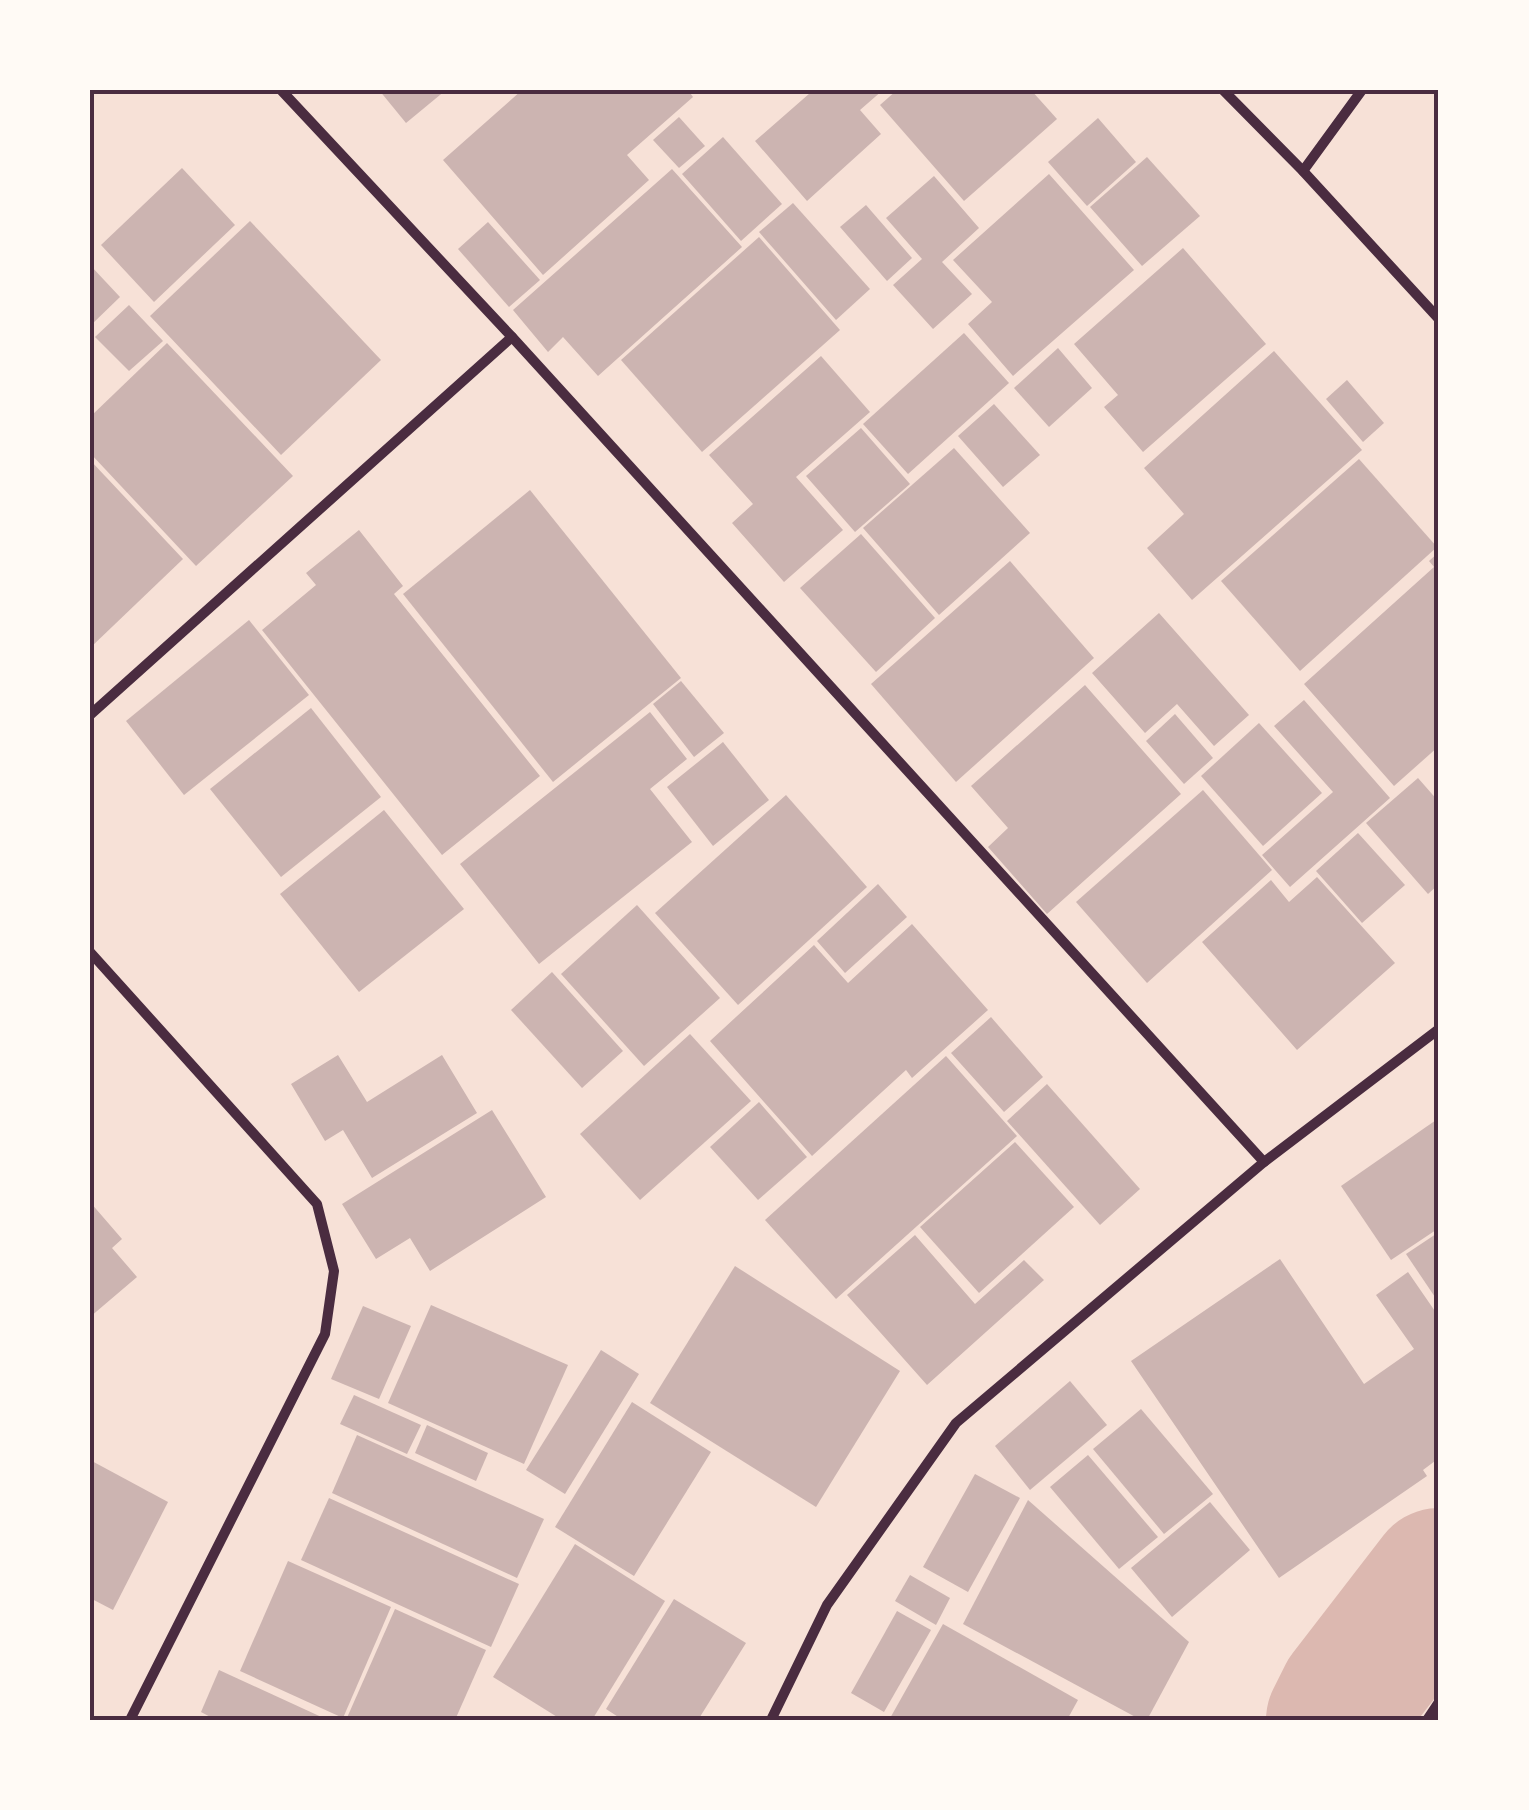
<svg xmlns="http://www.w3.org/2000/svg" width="1529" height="1810" viewBox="0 0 1529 1810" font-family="'Nunito Sans',sans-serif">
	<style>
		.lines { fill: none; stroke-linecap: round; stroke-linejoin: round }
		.river { stroke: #dcb8b0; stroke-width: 140 }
		.building { fill: #ccb4b1 }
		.minor { stroke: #4a2c40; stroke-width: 10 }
		.neatline { fill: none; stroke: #4a2c40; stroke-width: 4 }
	</style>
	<rect width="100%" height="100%" fill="#f7e1d7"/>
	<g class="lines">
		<path class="river" d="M 1336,1720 L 1348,1696 L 1439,1578"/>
	</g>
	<g class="building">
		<path d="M 379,90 L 446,90 L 406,123 Z"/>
		<path d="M 522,90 L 688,90 L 693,97 L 627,155 L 649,180 L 543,275 L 443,160 Z"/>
		<path d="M 807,90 L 883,90 L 860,110 L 881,134 L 807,201 L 755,141 L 810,93 Z"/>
		<path d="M 897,90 L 1031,90 L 1057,119 L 964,201 L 880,105 Z"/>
		<path d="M 679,117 L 705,146 L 679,168 L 653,140 Z"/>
		<path d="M 1098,118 L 1136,162 L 1087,206 L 1048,162 Z"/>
		<path d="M 723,137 L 782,204 L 741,241 L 682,174 Z"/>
		<path d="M 1147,157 L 1200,216 L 1142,266 L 1090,207 Z"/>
		<path d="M 182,168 L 235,225 L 154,302 L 101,245 Z"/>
		<path d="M 672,169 L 742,247 L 598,376 L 563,337 L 548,352 L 513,310 Z"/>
		<path d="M 1049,174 L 1134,270 L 1013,376 L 968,324 L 992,302 L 953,260 Z"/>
		<path d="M 934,176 L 979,228 L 942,262 L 972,294 L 933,329 L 893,285 L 922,259 L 886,218 Z"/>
		<path d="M 793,203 L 870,289 L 836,320 L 759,232 Z"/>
		<path d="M 866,205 L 912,258 L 887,281 L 840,227 Z"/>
		<path d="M 250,221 L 381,360 L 281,455 L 150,316 Z"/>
		<path d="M 488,222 L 540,280 L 509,307 L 458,249 Z"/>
		<path d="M 759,237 L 840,330 L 702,452 L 621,360 Z"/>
		<path d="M 1183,248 L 1266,344 L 1143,452 L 1104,407 L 1118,395 L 1074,344 Z"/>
		<path d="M 90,265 L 120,297 L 90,326 Z"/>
		<path d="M 129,305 L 163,341 L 129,371 L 95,337 Z"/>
		<path d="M 964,333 L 1009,383 L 908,474 L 863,424 Z"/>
		<path d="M 167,343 L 293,476 L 196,566 L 90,453 L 90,417 Z"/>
		<path d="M 1058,348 L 1092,388 L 1049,427 L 1014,388 Z"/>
		<path d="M 1274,351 L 1362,450 L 1192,600 L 1147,548 L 1184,514 L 1144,468 Z"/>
		<path d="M 821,356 L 870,412 L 796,477 L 843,530 L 784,582 L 732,523 L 753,504 L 709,455 Z"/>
		<path d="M 1347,380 L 1384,423 L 1363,442 L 1326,399 Z"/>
		<path d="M 994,404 L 1040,455 L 1003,487 L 958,436 Z"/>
		<path d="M 861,428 L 910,484 L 855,532 L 806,476 Z"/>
		<path d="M 954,448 L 1030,533 L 939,615 L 863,528 Z"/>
		<path d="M 1359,459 L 1437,547 L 1300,671 L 1221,581 Z"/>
		<path d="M 90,460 L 183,559 L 90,648 Z"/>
		<path d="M 530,490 L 681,678 L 553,782 L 403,594 Z"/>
		<path d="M 359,530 L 403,586 L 394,594 L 540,776 L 442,855 L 262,630 L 316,585 L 306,573 Z"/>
		<path d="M 861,534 L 935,618 L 876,672 L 800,588 Z"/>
		<path d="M 1439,552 L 1439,746 L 1394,786 L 1304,684 L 1434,567 L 1429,561 Z"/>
		<path d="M 1010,561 L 1094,658 L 956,782 L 871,684 Z"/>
		<path d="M 1159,613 L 1249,715 L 1214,746 L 1177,704 L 1145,733 L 1092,673 Z"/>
		<path d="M 249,620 L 309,695 L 184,795 L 126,721 Z"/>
		<path d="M 681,681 L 724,733 L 694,757 L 653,704 Z"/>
		<path d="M 1085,685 L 1181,794 L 1047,914 L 988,847 L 1008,828 L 971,786 Z"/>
		<path d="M 1304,700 L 1390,798 L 1290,887 L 1262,855 L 1333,792 L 1274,726 Z"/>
		<path d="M 311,708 L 381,797 L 281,877 L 210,789 Z"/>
		<path d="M 650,712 L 687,759 L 650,789 L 692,842 L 539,964 L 460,864 Z"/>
		<path d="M 1175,714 L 1213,758 L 1184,784 L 1146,741 Z"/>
		<path d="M 1259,723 L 1322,793 L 1263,846 L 1201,776 Z"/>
		<path d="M 723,742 L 769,800 L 713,846 L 667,787 Z"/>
		<path d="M 1418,778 L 1439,802 L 1439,884 L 1428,894 L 1366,823 Z"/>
		<path d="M 1203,790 L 1272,870 L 1147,983 L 1076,902 Z"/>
		<path d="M 786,795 L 867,887 L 738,1005 L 655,913 Z"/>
		<path d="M 384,810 L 464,909 L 359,992 L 280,894 Z"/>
		<path d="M 1358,833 L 1405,885 L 1362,923 L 1316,871 Z"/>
		<path d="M 1317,877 L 1395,963 L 1297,1050 L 1202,942 L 1271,880 L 1289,902 Z"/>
		<path d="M 878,884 L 907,917 L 845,973 L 817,941 Z"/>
		<path d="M 637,905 L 720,998 L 644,1066 L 561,974 Z"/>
		<path d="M 912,924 L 988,1010 L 912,1078 L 906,1070 L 812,1156 L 710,1041 L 814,945 L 848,983 Z"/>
		<path d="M 552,972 L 623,1051 L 582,1088 L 511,1010 Z"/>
		<path d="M 991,1017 L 1043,1077 L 1004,1112 L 951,1053 Z"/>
		<path d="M 690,1034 L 751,1101 L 640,1200 L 580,1134 Z"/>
		<path d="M 338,1055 L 367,1102 L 442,1055 L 477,1113 L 372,1178 L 343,1130 L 325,1141 L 291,1084 Z"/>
		<path d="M 946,1056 L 1017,1136 L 836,1299 L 765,1220 Z"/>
		<path d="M 1047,1084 L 1140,1189 L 1100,1225 L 1007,1121 Z"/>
		<path d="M 759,1102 L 807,1157 L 758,1200 L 710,1147 Z"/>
		<path d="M 492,1110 L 546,1197 L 430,1271 L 410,1238 L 376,1259 L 342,1204 Z"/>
		<path d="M 1439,1118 L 1439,1228 L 1391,1260 L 1341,1186 Z"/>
		<path d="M 1015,1142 L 1074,1207 L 979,1293 L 920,1227 Z"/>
		<path d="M 90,1202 L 122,1239 L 112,1248 L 137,1277 L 90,1317 Z"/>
		<path d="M 1439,1232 L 1439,1303 L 1406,1254 Z"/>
		<path d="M 915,1235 L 975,1304 L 1024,1260 L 1044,1280 L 927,1385 L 847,1295 Z"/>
		<path d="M 1280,1259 L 1364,1384 L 1414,1349 L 1376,1295 L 1408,1272 L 1439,1317 L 1439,1458 L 1423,1470 L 1427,1476 L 1279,1578 L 1131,1361 Z"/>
		<path d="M 735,1266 L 900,1371 L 816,1507 L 650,1403 Z"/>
		<path d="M 431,1305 L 568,1365 L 524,1464 L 388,1403 Z"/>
		<path d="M 363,1306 L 411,1326 L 379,1399 L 331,1379 Z"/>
		<path d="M 601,1350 L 639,1374 L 565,1494 L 526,1470 Z"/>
		<path d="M 1070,1381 L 1107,1425 L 1030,1490 L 995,1446 Z"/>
		<path d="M 354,1395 L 421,1425 L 407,1454 L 340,1424 Z"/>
		<path d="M 632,1402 L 711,1452 L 634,1576 L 555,1527 Z"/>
		<path d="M 1141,1409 L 1213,1494 L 1164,1534 L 1093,1449 Z"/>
		<path d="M 427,1425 L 488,1453 L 476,1481 L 415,1453 Z"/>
		<path d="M 357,1435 L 544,1519 L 517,1578 L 332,1493 Z"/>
		<path d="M 1088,1455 L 1158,1537 L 1119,1569 L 1050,1487 Z"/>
		<path d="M 90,1460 L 168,1502 L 113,1610 L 90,1598 Z"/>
		<path d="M 975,1474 L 1020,1498 L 968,1592 L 923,1567 Z"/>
		<path d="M 329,1498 L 519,1584 L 491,1647 L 301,1560 Z"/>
		<path d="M 1028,1500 L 1189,1642 L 1147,1720 L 1141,1720 L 963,1624 Z"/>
		<path d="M 1210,1502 L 1250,1550 L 1172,1617 L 1131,1568 Z"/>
		<path d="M 575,1544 L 665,1601 L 592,1720 L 562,1720 L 493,1677 Z"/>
		<path d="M 288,1561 L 391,1607 L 343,1718 L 240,1671 Z"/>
		<path d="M 910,1575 L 950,1598 L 936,1625 L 895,1601 Z"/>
		<path d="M 674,1599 L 746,1643 L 698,1720 L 623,1720 L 606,1709 Z"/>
		<path d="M 395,1609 L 486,1650 L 455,1720 L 346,1720 Z"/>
		<path d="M 897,1611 L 931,1630 L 884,1712 L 851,1693 Z"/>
		<path d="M 943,1624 L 1078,1700 L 1067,1720 L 889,1720 Z"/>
		<path d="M 219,1670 L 328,1720 L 216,1720 L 201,1712 Z"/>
	</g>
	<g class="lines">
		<g class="minor">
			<path d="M 281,90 L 512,337 L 1264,1162"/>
			<path d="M 1223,90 L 1303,171 L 1439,319"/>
			<path d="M 1303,171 L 1362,90"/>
			<path d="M 90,715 L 512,337"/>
			<path d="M 90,952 L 317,1204 L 334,1271 L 325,1334 L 130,1720"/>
			<path d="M 771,1720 L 827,1605 L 956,1423 L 1264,1162 L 1439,1029"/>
			<path d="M 1427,1720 L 1439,1702"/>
		</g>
	</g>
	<rect width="1529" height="1810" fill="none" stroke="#fffaf5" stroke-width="185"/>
	<rect x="92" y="92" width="1344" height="1626" class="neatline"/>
</svg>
